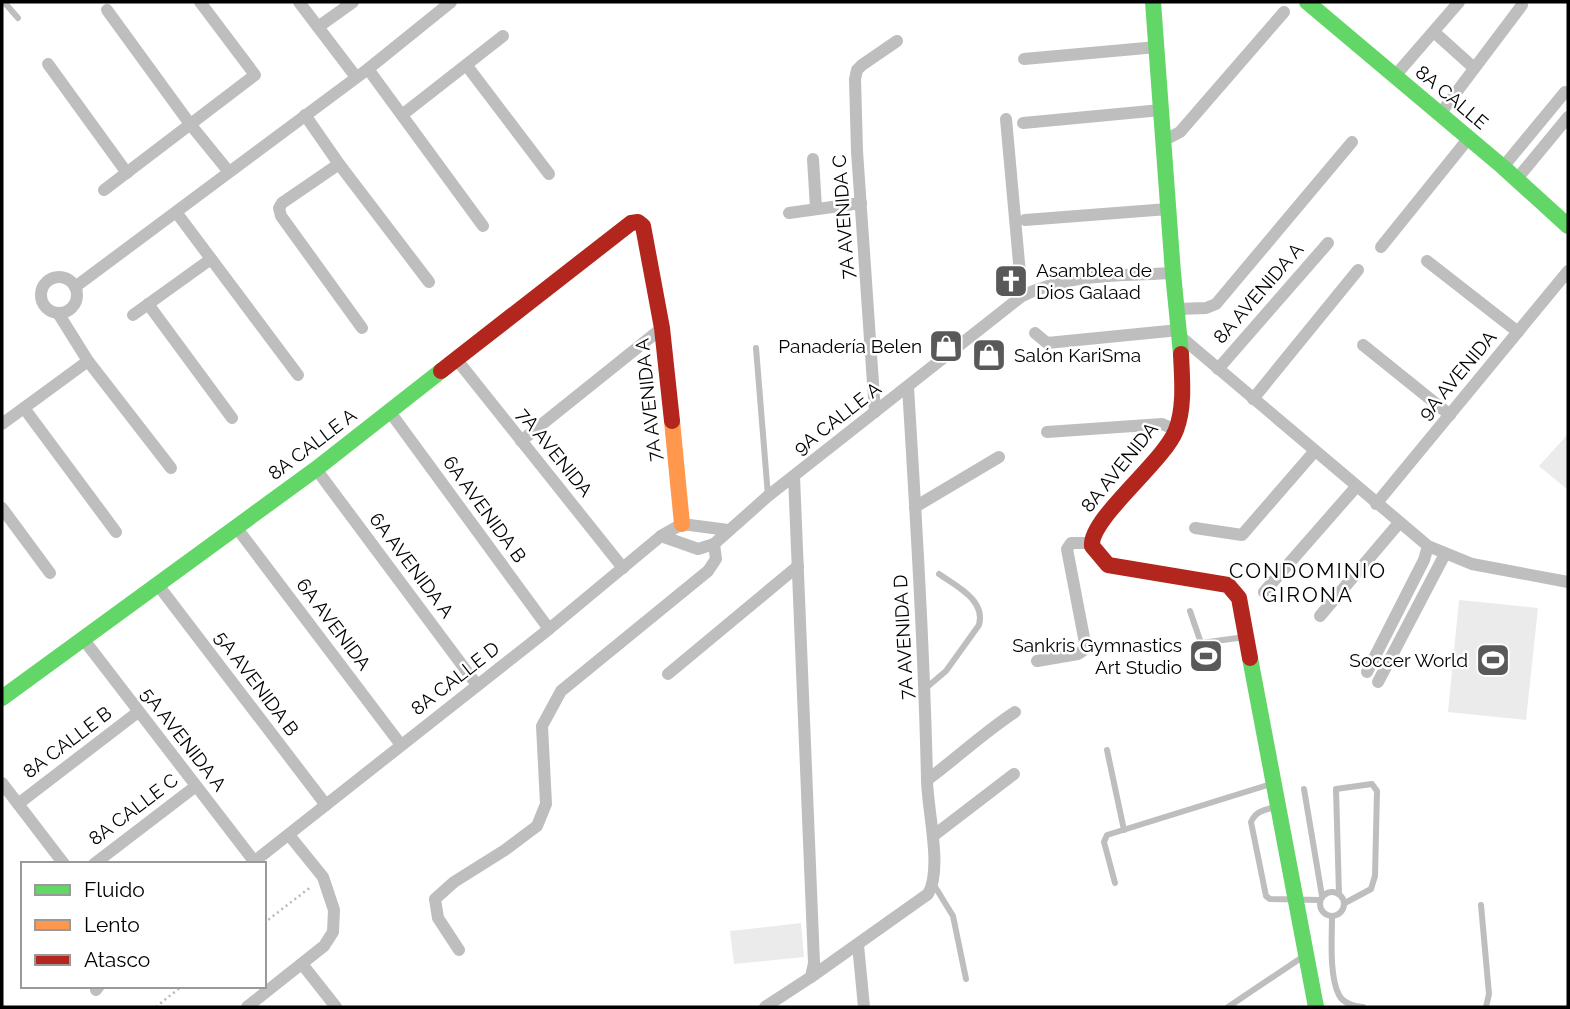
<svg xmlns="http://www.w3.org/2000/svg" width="1570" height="1009" viewBox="0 0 1570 1009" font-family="Raleway,sans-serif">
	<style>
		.grass { fill: #ebebeb }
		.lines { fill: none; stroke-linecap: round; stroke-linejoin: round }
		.path { stroke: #b9b9b9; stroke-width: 2.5; stroke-dasharray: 2 3.5; stroke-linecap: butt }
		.lane { stroke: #bebebe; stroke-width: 6 }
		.street { stroke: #bebebe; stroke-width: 12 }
		.fast { stroke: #63d668; stroke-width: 16 }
		.slow { stroke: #ff974d; stroke-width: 16 }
		.jam { stroke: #b3261e; stroke-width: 16 }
		.labels { text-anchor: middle; stroke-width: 5; stroke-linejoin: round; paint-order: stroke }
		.street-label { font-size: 19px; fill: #000; stroke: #fff }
		.poi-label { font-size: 19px; fill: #000; stroke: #fff; text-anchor: end }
		.neighbourhood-label { font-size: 21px; letter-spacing: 2px; fill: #000; stroke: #fff }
	</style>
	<rect width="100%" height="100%" fill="#fff"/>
	<g class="grass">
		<path d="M 1568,434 L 1568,490 L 1539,466 Z"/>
		<path d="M 1459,600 L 1538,608 L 1526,720 L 1448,712 Z"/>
		<path d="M 801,923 L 804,957 L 734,964 L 730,931 Z"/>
	</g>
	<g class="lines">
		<g class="path">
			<path d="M 264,923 L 312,886"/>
			<path d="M 156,1007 L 182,986"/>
		</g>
		<g class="lane">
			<path d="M 4,2 L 18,18"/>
			<path d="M 756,348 L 768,496"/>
			<path d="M 1190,611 L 1201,643 L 1245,637"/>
			<path d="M 926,688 L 946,671 L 979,625 C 986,600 956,586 939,574"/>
			<path d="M 1107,750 L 1124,830"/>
			<path d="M 1304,789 L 1322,896"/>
			<path d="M 1275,807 C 1264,810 1256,811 1251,822 L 1266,896 L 1270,899 L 1320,900"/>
			<path d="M 1115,883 L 1104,842 L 1107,835 L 1271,784"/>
			<path d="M 934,885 L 953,916 L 966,979"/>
			<circle cx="1332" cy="904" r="12"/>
			<path d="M 1339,894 L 1336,789 L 1372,784 L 1377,791 L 1375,876 L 1371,889 L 1345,903"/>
			<path d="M 1481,905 L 1489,994 L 1486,1007"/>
			<path d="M 1332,917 C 1332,938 1329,976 1339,995 C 1343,1003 1355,1007 1363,1007"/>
			<path d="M 1228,1007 L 1304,956"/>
		</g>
		<g class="street">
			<path d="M 299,2 L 356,77"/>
			<path d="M 107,10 L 190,124 L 229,172"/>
			<path d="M 318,27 L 353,2"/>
			<path d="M 1434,32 L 1474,68"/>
			<path d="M 1024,59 L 1157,47"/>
			<path d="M 48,64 L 127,173"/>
			<path d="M 467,66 L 549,174"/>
			<path d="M 368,69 L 483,226"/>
			<path d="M 1394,77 L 1459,2"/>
			<path d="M 1440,114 L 1522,5"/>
			<path d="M 305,115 L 339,164 L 429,282"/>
			<path d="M 402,115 L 503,36"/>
			<path d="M 1006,119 L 1022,296"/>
			<path d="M 1023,123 L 1161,110"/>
			<path d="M 1163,141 L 1180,132 L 1284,12"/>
			<path d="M 813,159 L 816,208"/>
			<path d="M 339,164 L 282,203 L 279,208 L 281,216 L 362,328"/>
			<path d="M 1503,167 L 1565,92"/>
			<path d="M 1516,180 L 1568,117"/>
			<path d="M 104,190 L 255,75 L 200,2"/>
			<path d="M 176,212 L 298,375"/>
			<path d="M 789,213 L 861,203"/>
			<path d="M 1025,220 L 1168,209"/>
			<path d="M 1381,247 L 1468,139"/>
			<path d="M 1427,261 L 1518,332"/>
			<circle cx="59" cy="295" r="18"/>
			<path d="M 75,287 L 368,69 L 451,2"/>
			<path d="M 148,304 L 232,418"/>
			<path d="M 1177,309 L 1206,308 L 1216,304 L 1352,142"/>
			<path d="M 58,313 L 88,361 L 171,468"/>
			<path d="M 133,315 L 211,259"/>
			<path d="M 1035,333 L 1047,343 L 1179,330"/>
			<path d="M 1181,337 L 1428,546 L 1472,564 L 1568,582"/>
			<path d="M 1363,345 L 1450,415"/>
			<path d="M 457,360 L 623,568"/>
			<path d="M 1218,369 L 1328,243"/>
			<path d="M 1253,399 L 1358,270"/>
			<path d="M 24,408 L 116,532"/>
			<path d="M 390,412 L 549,629"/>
			<path d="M 875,412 L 857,151 L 855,79 L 857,70 L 862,65 L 897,41"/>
			<path d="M 2,424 L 88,361"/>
			<path d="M 1047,432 L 1162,424 L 1176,430"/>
			<path d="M 521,441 L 662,328"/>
			<path d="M 316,469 L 477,685"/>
			<path d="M 1376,504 L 1568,271"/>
			<path d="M 915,507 L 999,457"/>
			<path d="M 2,508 L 50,573"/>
			<path d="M 236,527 L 401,745"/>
			<path d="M 1195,528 L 1242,535 L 1314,452"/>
			<path d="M 661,536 L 698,549 L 714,544 L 768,496 L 1022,296 C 1070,273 1121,276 1173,273"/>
			<path d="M 158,585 L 326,805"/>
			<path d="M 1264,592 L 1356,487"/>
			<path d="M 1320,616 L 1399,523"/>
			<path d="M 84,640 L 254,861"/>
			<path d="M 1037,661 L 1078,654 L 1084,650 L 1085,643 L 1067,549 L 1071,543 L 1091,543"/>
			<path d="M 1367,672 L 1424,560 L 1428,546"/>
			<path d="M 668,674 L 798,566"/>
			<path d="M 1378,682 L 1445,554"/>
			<path d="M 927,780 C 957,758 983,733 1015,712"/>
			<path d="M 2,783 L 64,864"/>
			<path d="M 18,804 L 138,712"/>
			<path d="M 933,836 L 1014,774"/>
			<path d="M 94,864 L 196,786"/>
			<path d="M 251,864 L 549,629 L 661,536 L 682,524 L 728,530"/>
			<path d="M 858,945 L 864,1007"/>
			<path d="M 459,950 L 438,918 L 435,899 L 454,882 L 505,850 L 537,826 L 546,804 L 542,726 L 561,691 L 708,571 L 716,559 L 714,544"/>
			<path d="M 302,964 L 336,1007"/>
			<path d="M 811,977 L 928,894 C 943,869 927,809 927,779 C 924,648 916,518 908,387"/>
			<path d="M 96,990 L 99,986"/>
			<path d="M 247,1007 L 324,946 L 333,932 L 334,910 L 323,877 L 289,835"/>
			<path d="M 765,1007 L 811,977 L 814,963 L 794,476"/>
		</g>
		<g class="fast">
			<path d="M 1153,2 L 1173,273 L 1181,354"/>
			<path d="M 1307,2 L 1503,167 L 1568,226"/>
			<path d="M 1250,658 L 1316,1007"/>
			<path d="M 2,698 L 316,469 L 441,371"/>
		</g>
		<path class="slow" d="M 672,421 L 682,524"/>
		<g class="jam">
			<path d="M 1181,354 C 1182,378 1185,407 1176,430 C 1164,462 1089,519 1092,546 L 1108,565 L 1228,585 L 1239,598 L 1250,658"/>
			<path d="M 441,371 L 631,223 L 638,222 L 643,226 L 662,328 L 672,421"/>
		</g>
	</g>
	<defs>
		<g id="church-square" transform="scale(1.75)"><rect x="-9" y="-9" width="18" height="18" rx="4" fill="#595959" stroke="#fff"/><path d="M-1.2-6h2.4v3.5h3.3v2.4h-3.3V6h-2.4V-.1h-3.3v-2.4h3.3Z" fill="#fff"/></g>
		<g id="shop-square" transform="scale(1.75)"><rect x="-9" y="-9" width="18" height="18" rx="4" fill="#595959" stroke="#fff"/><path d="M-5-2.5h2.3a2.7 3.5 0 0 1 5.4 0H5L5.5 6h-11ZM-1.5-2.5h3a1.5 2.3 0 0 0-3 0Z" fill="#fff"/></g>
		<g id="stadium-square" transform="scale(1.75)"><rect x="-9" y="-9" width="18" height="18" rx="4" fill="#595959" stroke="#fff"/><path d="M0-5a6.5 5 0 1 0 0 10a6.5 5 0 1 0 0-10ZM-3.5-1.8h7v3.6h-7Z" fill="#fff"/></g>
	</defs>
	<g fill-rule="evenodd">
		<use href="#church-square" x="1011" y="281"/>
		<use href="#shop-square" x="946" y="346"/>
		<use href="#shop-square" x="989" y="355"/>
		<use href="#stadium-square" x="1206" y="656"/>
		<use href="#stadium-square" x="1493" y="660"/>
	</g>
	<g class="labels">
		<g class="street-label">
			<text transform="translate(1452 97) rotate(40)" y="7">8A CALLE</text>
			<text transform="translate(843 217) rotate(-94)" y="7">7A AVENIDA C</text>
			<text transform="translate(1258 293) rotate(-49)" y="7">8A AVENIDA A</text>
			<text transform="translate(1457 375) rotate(-50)" y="7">9A AVENIDA</text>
			<text transform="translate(648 400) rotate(-96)" y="7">7A AVENIDA A</text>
			<text transform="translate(837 418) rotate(-38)" y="7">9A CALLE A</text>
			<text transform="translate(312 444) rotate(-37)" y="7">8A CALLE A</text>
			<text transform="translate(555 452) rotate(51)" y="7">7A AVENIDA</text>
			<text transform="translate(1119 467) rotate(-51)" y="7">8A AVENIDA</text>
			<text transform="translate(485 509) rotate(54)" y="7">6A AVENIDA B</text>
			<text transform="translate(412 565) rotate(53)" y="7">6A AVENIDA A</text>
			<text transform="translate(334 624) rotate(53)" y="7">6A AVENIDA</text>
			<text transform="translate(903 637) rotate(-93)" y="7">7A AVENIDA D</text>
			<text transform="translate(455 678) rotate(-38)" y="7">8A CALLE D</text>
			<text transform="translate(257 683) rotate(53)" y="7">5A AVENIDA B</text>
			<text transform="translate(184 739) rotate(52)" y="7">5A AVENIDA A</text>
			<text transform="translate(67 742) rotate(-37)" y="7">8A CALLE B</text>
			<text transform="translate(133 809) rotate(-37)" y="7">8A CALLE C</text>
		</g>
		<g class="poi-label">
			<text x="1036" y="277" text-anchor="start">Asamblea de<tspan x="1036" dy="22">Dios Galaad</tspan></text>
			<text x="922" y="353">Panadería Belen</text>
			<text x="1014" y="362" text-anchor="start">Salón KariSma</text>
			<text x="1182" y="652">Sankris Gymnastics<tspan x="1182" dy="22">Art Studio</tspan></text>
			<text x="1468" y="667">Soccer World</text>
		</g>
		<g class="neighbourhood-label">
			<text x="1308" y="578">CONDOMINIO<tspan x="1308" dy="24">GIRONA</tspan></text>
		</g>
	</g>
	<rect width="1570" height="1009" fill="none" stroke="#000000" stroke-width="7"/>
	<rect x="21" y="862" width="245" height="126" fill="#ffffff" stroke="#999999" stroke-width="2"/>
	<rect x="35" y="885" width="35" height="10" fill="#63d668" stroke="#999999" stroke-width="2"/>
	<text x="84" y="897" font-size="21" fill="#000000">Fluido</text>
	<rect x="35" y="920" width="35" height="10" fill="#ff974d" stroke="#999999" stroke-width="2"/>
	<text x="84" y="932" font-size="21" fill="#000000">Lento</text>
	<rect x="35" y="955" width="35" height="10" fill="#b3261e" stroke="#999999" stroke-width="2"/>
	<text x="84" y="967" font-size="21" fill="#000000">Atasco</text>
</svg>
